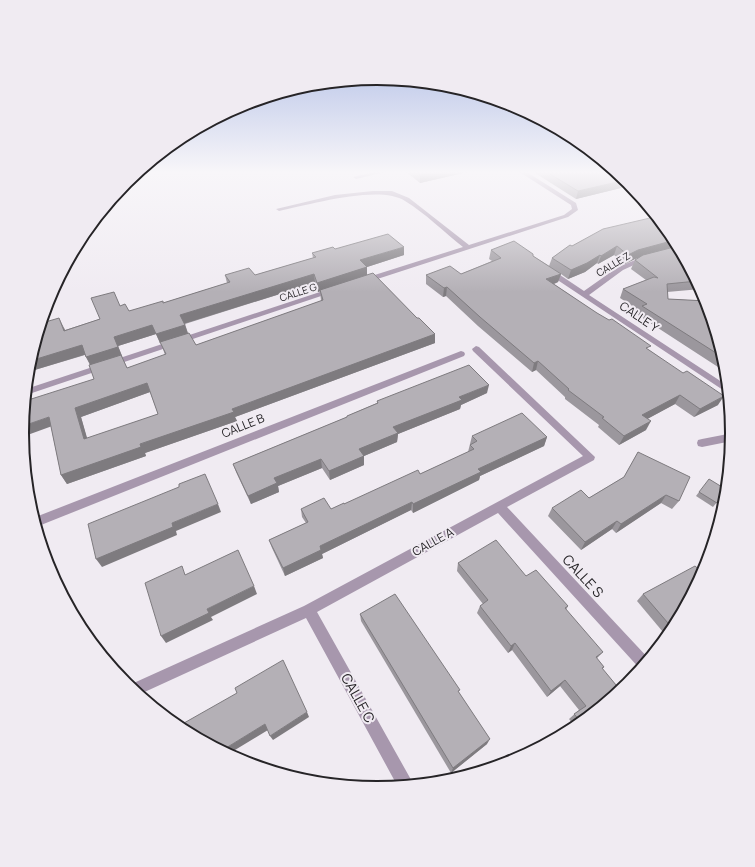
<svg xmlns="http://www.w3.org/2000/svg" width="755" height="867" viewBox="0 0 755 867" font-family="Manrope,sans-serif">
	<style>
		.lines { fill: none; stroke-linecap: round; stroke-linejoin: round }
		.minor { fill: #a797ad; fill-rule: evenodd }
		.wall { fill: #9b979d; fill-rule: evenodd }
		.shaded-wall { fill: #7e7b7f }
		.building { fill: #b4b0b6; stroke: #7e7b7f; fill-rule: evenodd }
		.labels { text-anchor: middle; stroke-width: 4; stroke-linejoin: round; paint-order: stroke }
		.far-street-label { font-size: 10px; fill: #262427; stroke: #f0ebf2 }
		.street-label { font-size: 12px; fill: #262427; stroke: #f0ebf2 }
		.near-street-label { font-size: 14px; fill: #262427; stroke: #f0ebf2 }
		.rim { fill: none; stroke: #262427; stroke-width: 2 }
	</style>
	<rect width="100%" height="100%" fill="#f0ebf2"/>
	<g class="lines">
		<g class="minor">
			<path d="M 379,171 L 389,171 L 356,179 L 353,177 Z"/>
			<path d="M 518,171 L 525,171 L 576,203 L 578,210 L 568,217 L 365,283 L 362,283 L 362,279 L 463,247 C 444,232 425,213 405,201 C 380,184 308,205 279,211 L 276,209 L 335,195 L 373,191 L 392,191 L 409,198 L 469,245 L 564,215 L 572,209 L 571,205 Z"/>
			<path d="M 648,205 C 654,212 657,220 663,227 C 670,237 678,245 684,256 L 681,255 L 657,228 L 646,207 Z"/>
			<path d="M 645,256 L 647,257 L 647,259 L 623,270 L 589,295 L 728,386 L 729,394 L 544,271 L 548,269 L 551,269 L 584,291 L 618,267 Z"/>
			<path d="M 329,289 L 332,289 L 336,291 L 26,395 L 26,389 Z"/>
			<path d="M 476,346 L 479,347 L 595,457 L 594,460 L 507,507 L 650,660 L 641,670 L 498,513 L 317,612 L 414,785 L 398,787 L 306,618 L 138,695 L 127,686 L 304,606 L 583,456 L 473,351 L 472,349 Z"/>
			<path d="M 461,351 L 464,352 L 465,354 L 464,356 L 36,527 L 33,518 Z"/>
			<path d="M 733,433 L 732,441 L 702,447 L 698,446 L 697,443 L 698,440 L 702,439 Z"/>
			<path d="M 80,620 L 85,622 L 89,631 L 87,636 L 82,631 L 77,622 Z"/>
		</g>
	</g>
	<g class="wall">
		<path d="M 405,171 L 472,171 L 420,183 Z"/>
		<path d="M 532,171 L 615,171 L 630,183 L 629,186 L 576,199 Z"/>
		<path d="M 660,220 L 673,236 L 701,289 L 667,292 L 668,299 L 707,301 L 726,363 L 718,367 L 638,315 L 640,311 L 620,298 L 623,289 L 646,280 L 631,269 L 635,260 L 639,257 L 625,264 L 614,255 L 598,264 L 597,263 L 585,272 L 568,279 L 561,274 L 558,282 L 554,284 L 649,350 L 718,405 L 694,417 L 675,404 L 647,419 L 646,430 L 619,445 L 598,427 L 599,425 L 565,399 L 565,397 L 536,370 L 532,372 L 478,326 L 446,296 L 443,297 L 426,284 L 426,275 L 461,274 L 492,261 L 489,259 L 491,250 L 533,256 L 549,266 L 552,258 L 572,246 L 666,228 ZM 675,242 L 678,246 L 673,248 Z"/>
		<path d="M 312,253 L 404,255 L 367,267 L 367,275 L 435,334 L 435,343 L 235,417 L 237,421 L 145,453 L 146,456 L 67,484 L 61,475 L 51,427 L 94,379 L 90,365 L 85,355 L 28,372 L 64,328 L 65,330 L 100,319 L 120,306 L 129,311 L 163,303 L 227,283 L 225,275 L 255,275 L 313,258 ZM 315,283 L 318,292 L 320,291 L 321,301 L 196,345 L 188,333 L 185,324 ZM 156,334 L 160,343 L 161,343 L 165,355 L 127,368 L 118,346 ZM 150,392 L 158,414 L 87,439 L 81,417 Z"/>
		<path d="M 487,393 L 461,405 L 460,409 L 398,434 L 397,442 L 364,456 L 364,465 L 330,480 L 322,468 L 278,486 L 279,492 L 251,504 L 236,472 L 233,464 L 347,417 L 347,416 L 377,403 L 377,401 Z"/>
		<path d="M 472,436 L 547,437 L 544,446 L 480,476 L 479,480 L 413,513 L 411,510 L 322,554 L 323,558 L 285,576 L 272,548 L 269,540 L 306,523 L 302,517 L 301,509 L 331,509 L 344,504 L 420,474 L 468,452 Z"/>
		<path d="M 638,452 L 679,501 L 672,509 L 661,503 L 616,533 L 612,529 L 581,550 L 548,516 L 552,508 L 589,498 L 624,477 Z"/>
		<path d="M 727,490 L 713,507 L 696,496 L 699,492 Z"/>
		<path d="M 458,563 L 526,576 L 568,606 L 566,610 L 597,659 L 604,667 L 602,669 L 621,691 L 576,728 L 569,719 L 579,710 L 560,686 L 547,697 L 512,650 L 508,653 L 477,613 L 480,606 L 483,604 L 457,571 Z"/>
		<path d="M 706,570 L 673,631 L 668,638 L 637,601 L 643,594 L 701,571 Z"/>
		<path d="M 360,614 L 459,693 L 487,744 L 451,773 L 361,621 Z"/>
	</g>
	<g class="shaded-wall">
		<path d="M 440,171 L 472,171 L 420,183 L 420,175 Z"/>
		<path d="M 626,180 L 630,183 L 629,186 L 576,199 L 578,191 Z"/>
		<path d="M 675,240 L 676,241 L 672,248 L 635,259 L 625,264 L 628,255 L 638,250 Z"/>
		<path d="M 617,246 L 614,255 L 598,264 L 601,256 Z"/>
		<path d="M 404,247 L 404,255 L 367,267 L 367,276 L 318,292 L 317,283 L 360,260 Z"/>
		<path d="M 600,255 L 597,263 L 585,272 L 568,279 L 571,270 Z"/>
		<path d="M 314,274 L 315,283 L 183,324 L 180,315 Z"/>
		<path d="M 561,274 L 558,282 L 544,288 L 546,279 Z"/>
		<path d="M 447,287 L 446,296 L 443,297 L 444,288 Z"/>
		<path d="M 59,318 L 64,328 L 69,340 L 64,331 Z"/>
		<path d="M 152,325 L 156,334 L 118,346 L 122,356 L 91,366 L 86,357 L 114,337 Z"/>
		<path d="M 185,325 L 188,334 L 160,343 L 156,334 Z"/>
		<path d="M 435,334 L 435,343 L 235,417 L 237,421 L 145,453 L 146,456 L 67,484 L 61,475 L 232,409 Z"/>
		<path d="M 82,345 L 87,354 L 28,372 L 30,361 Z"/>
		<path d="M 724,358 L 726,363 L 718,367 Z"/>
		<path d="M 538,361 L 536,370 L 532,372 L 534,363 Z"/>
		<path d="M 147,383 L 150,392 L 81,417 L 90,448 L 84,439 L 75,408 Z"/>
		<path d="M 489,385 L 487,393 L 461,405 L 460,409 L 398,434 L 397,442 L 364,456 L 364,465 L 330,480 L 329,471 L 359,449 L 393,427 L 459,397 Z"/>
		<path d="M 680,395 L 675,404 L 638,424 L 642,415 Z"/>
		<path d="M 724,396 L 718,405 L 694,417 L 700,409 Z"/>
		<path d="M 49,417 L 55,425 L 22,437 L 23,426 Z"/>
		<path d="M 651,421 L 646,430 L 619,445 L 624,436 Z"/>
		<path d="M 547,437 L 544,446 L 480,476 L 479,480 L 413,513 L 413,504 L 478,469 Z"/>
		<path d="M 321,459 L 322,468 L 278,486 L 279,492 L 251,504 L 248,496 L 274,478 Z"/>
		<path d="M 666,495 L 661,503 L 616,533 L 621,524 Z"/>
		<path d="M 412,502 L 411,510 L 322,554 L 323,558 L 285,576 L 283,568 L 320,546 Z"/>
		<path d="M 218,504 L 221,512 L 176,531 L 177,535 L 102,567 L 96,559 L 172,523 Z"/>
		<path d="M 617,521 L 612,529 L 581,550 L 585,542 Z"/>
		<path d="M 254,586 L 257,594 L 211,617 L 213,620 L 166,643 L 161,636 L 207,609 Z"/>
		<path d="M 515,643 L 512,650 L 508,653 L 511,646 Z"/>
		<path d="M 603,652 L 597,658 L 590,664 L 596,657 Z"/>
		<path d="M 565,680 L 560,686 L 547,697 L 551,691 Z"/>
		<path d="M 307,712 L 309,717 L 273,740 L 270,736 Z"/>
		<path d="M 265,724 L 268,730 L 230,753 L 232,757 L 229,755 L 226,748 Z"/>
		<path d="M 490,739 L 487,744 L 451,773 L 453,768 Z"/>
	</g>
	<g class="building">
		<path d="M 415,171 L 440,171 L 420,175 Z"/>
		<path d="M 545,171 L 615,171 L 626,180 L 578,191 Z"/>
		<path d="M 650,218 L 661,223 L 674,237 L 675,240 L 638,250 L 628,255 L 617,246 L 601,256 L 600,255 L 587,263 L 571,270 L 552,258 L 570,245 L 572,246 L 603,229 Z"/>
		<path d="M 388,234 L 404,247 L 360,260 L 367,267 L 317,283 L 314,274 L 180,315 L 185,325 L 156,334 L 152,325 L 114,337 L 118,347 L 86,357 L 82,345 L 30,361 L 40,326 L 43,325 L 42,323 L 59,318 L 64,331 L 100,319 L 91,298 L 114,292 L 120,306 L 125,304 L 129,311 L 163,301 L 163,303 L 230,282 L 225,275 L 249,268 L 255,275 L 316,257 L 312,253 L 333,247 L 335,249 Z"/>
		<path d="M 514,241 L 533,254 L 533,256 L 561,274 L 546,279 L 597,313 L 609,320 L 612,319 L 651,346 L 646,348 L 683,373 L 687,371 L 724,396 L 700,409 L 680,395 L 642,415 L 651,421 L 624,436 L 602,418 L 604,417 L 568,390 L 569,389 L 538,361 L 534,363 L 480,317 L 447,287 L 444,288 L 426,275 L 450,266 L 461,274 L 501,258 L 491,250 Z"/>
		<path d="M 678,246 L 697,281 L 667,284 L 668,299 L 707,301 L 724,358 L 642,306 L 647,304 L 623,289 L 654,277 L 658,278 L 635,260 L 643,255 Z"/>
		<path d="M 373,273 L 417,318 L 419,318 L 435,334 L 232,409 L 234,412 L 140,444 L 141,447 L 61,475 L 49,417 L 23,426 L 25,401 L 94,379 L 89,365 L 121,355 L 127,368 L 166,354 L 160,342 L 189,333 L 196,345 L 323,300 L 320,290 ZM 147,383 L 158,414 L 84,439 L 75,408 Z"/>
		<path d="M 469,365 L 489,385 L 459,397 L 462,400 L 393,427 L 398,433 L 359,449 L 364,456 L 329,471 L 321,459 L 274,478 L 277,483 L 248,496 L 233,464 L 347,417 L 347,416 L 378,403 L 377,401 Z"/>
		<path d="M 522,413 L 547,437 L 478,469 L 481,472 L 413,504 L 412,502 L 320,546 L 321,550 L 283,568 L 269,540 L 308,522 L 301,509 L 324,498 L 331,509 L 344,503 L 344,504 L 418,470 L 420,474 L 474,449 L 470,445 L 477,441 L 472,436 Z"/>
		<path d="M 638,452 L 690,477 L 679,501 L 666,495 L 621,524 L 617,521 L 585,542 L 552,508 L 581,490 L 589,498 L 624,477 Z"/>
		<path d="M 205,474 L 218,504 L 172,523 L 173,527 L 96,559 L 88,524 L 179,487 L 179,484 Z"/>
		<path d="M 709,479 L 727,490 L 717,503 L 699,492 Z"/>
		<path d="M 496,540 L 526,576 L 536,570 L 568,606 L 565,608 L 603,652 L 596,657 L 604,667 L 602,668 L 621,691 L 582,723 L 574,714 L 586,706 L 565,680 L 551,691 L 515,643 L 511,646 L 480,606 L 488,600 L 458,563 Z"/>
		<path d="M 238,550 L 254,586 L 207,609 L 209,613 L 161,636 L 145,583 L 182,566 L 185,575 Z"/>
		<path d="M 695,566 L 701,571 L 706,568 L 674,630 L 643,594 Z"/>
		<path d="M 395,594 L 460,690 L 458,691 L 490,739 L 453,768 L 360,614 Z"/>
		<path d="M 283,660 L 307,712 L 270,736 L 265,724 L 226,748 L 229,755 L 180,729 L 177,727 L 237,693 L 235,688 Z"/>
		<path d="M 525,752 L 527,755 L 511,763 Z"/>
	</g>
	<linearGradient id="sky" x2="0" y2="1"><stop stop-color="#9bade0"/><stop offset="0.59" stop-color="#f8f6f9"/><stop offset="1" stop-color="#f8f6f9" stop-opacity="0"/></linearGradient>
	<rect width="755" height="292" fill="url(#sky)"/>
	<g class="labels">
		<g class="far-street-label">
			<text transform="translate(613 264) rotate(-31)" y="4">CALLE Z</text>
			<text transform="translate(298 292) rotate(-18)" y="4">CALLE G</text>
		</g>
		<g class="street-label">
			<text transform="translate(639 317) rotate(34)" y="4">CALLE Y</text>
			<text transform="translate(243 426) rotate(-22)" y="4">CALLE B</text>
			<text transform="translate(433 542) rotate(-29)" y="4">CALLE A</text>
		</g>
		<g class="near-street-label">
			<text transform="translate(583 576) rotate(47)" y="5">CALLE S</text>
			<text transform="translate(358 698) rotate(61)" y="5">CALLE C</text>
		</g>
	</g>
	<path d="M0 0H755V867H0ZM29 433a348 348 0 1 1 696 0a348 348 0 1 1-696 0Z" fill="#f0ebf2" fill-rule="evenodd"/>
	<path class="rim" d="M29 433a348 348 0 1 1 696 0a348 348 0 1 1-696 0Z"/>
</svg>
